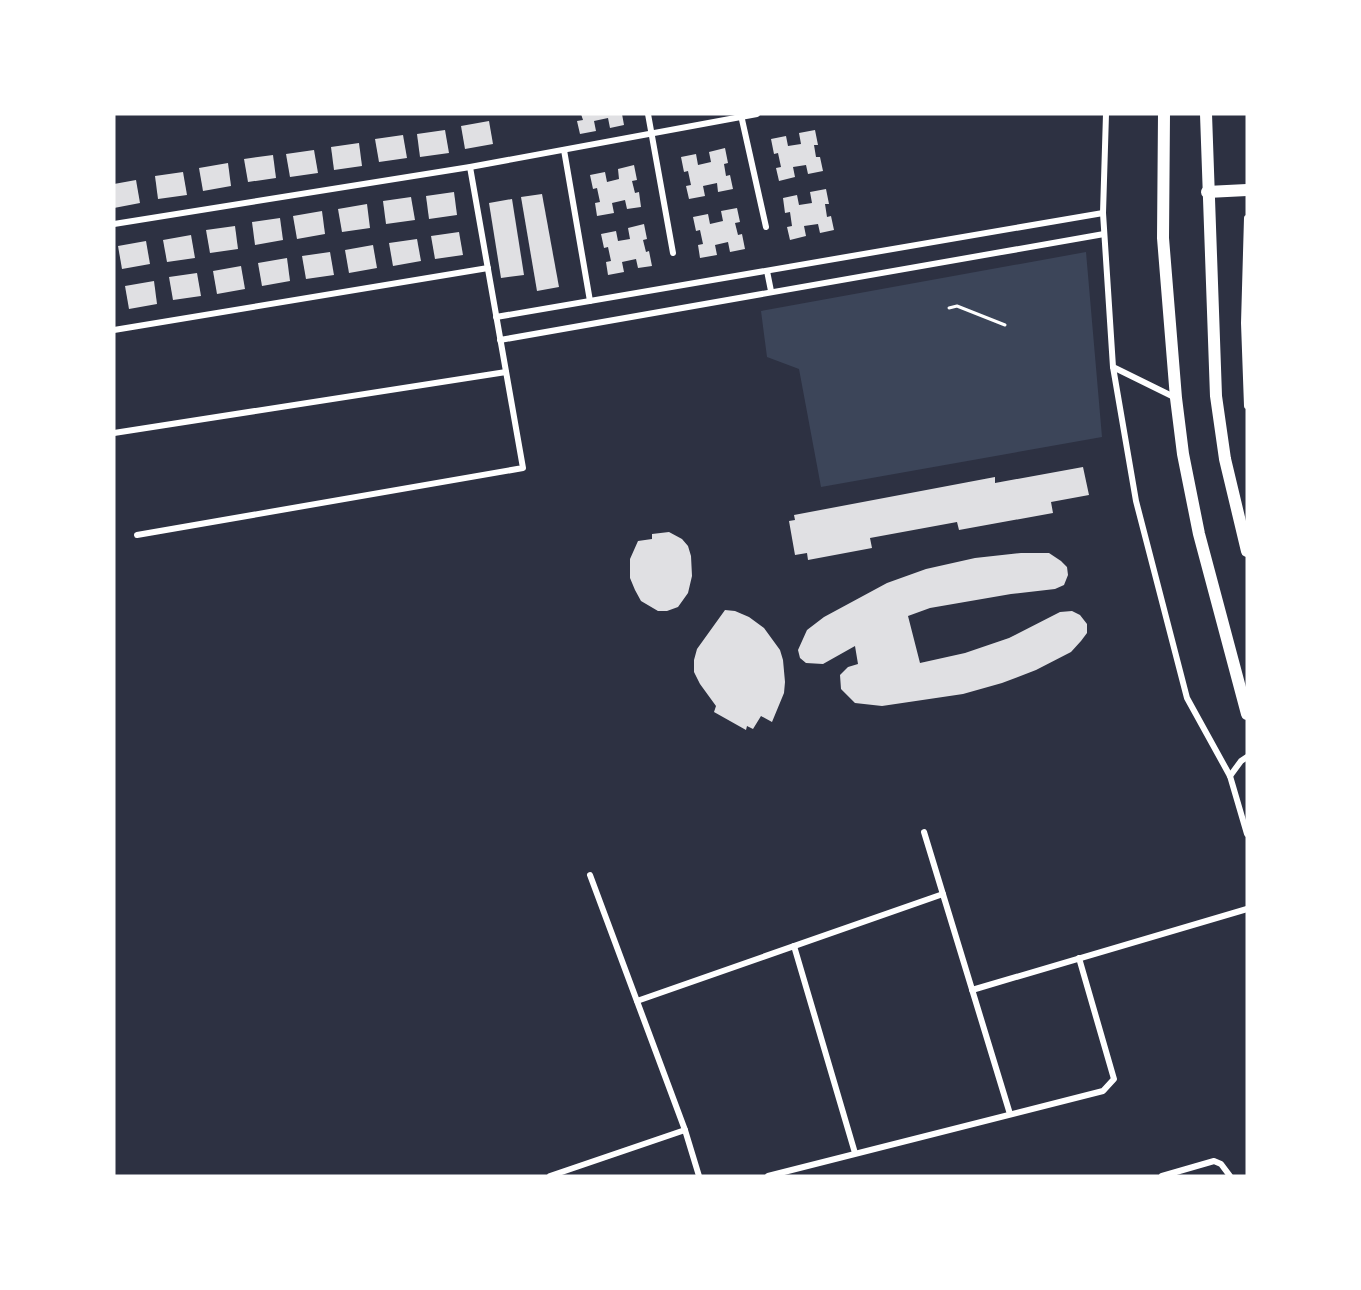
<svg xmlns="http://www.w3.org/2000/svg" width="1361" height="1290" viewBox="0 0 1361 1290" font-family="'Source Serif 4',serif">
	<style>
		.green { fill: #3c4559 }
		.building { fill: #e0e0e3 }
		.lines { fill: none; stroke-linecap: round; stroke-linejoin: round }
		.path { stroke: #fff; stroke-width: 3 }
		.minor { stroke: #fff; stroke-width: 6 }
		.primary { stroke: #fff; stroke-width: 12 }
	</style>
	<rect width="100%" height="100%" fill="#2d3142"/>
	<path class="green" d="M 1086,252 L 1102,437 L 821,487 L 799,369 L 767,357 L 761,311 Z"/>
	<g class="building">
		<path d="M 581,114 L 622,114 L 624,125 L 610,128 L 608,118 L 594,121 L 596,131 L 580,134 L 577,121 L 583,120 Z"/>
		<path d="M 489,121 L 493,144 L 465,149 L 461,126 Z"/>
		<path d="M 445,130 L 449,153 L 420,157 L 417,134 Z"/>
		<path d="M 815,130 L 818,145 L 814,145 L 816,157 L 820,157 L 823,171 L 808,174 L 806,165 L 793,167 L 795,177 L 779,181 L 776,168 L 781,167 L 778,153 L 774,154 L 771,139 L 786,136 L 788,146 L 801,144 L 799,133 Z"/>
		<path d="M 403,135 L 407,158 L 379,162 L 375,139 Z"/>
		<path d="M 359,143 L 362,166 L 334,170 L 331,147 Z"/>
		<path d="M 725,148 L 728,163 L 724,164 L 726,176 L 730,175 L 733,189 L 718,192 L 717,183 L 703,186 L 705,196 L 689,199 L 686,186 L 691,185 L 688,171 L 684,172 L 681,157 L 696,154 L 698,165 L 711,162 L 709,152 Z"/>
		<path d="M 314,150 L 318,173 L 290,177 L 286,154 Z"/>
		<path d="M 273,155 L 276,178 L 248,182 L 244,159 Z"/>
		<path d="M 228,163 L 231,186 L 203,191 L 199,168 Z"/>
		<path d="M 634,165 L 637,180 L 632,181 L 635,193 L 639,192 L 641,207 L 627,209 L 625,200 L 612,203 L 614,213 L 597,216 L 595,203 L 600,202 L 597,188 L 593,189 L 590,175 L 605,172 L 607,182 L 619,179 L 618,169 Z"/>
		<path d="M 183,172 L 187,195 L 158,199 L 155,176 Z"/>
		<path d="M 136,180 L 140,203 L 114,208 L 114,184 Z"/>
		<path d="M 826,189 L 829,204 L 825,204 L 827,217 L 831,216 L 834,230 L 820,233 L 818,224 L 804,226 L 806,236 L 790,240 L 787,227 L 792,226 L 790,212 L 785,213 L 783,198 L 797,195 L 799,205 L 812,203 L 810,192 Z"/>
		<path d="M 454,192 L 457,215 L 429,219 L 426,196 Z"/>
		<path d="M 542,194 L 559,287 L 537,291 L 521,197 Z"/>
		<path d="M 411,197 L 415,220 L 386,224 L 383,201 Z"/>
		<path d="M 512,199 L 524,275 L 501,278 L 489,203 Z"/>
		<path d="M 367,204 L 370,228 L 342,232 L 338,209 Z"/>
		<path d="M 737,208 L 740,222 L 735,223 L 738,235 L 742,234 L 745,249 L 730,252 L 728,242 L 715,245 L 717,255 L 700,258 L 698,245 L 703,244 L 700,230 L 696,231 L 693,217 L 708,214 L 710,224 L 723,221 L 721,211 Z"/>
		<path d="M 322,211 L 325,234 L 297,239 L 293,216 Z"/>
		<path d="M 280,218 L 283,240 L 255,245 L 252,222 Z"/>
		<path d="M 644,224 L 647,239 L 643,240 L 646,252 L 649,251 L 652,266 L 638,268 L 636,259 L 622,262 L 624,272 L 608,275 L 606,262 L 611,261 L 608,247 L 604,248 L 601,234 L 616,231 L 618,241 L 630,239 L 628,228 Z"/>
		<path d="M 235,226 L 238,249 L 210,253 L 206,230 Z"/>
		<path d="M 459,232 L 463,255 L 435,259 L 431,236 Z"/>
		<path d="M 191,235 L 195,258 L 167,262 L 163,240 Z"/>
		<path d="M 417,239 L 421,261 L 393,266 L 389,243 Z"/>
		<path d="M 146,241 L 150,264 L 122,269 L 118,246 Z"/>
		<path d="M 373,245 L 377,268 L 349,273 L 345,250 Z"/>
		<path d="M 330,252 L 334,275 L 306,279 L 302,256 Z"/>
		<path d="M 287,258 L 290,281 L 262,286 L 258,263 Z"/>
		<path d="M 241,266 L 245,289 L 217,294 L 213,271 Z"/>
		<path d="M 197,273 L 201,296 L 173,300 L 169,277 Z"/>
		<path d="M 154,281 L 157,304 L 129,309 L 125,286 Z"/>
		<path d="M 1083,467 L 1089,495 L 1051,502 L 1053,513 L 959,530 L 957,522 L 870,538 L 872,548 L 808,560 L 807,553 L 795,555 L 789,521 L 795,520 L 794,515 L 995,477 L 995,483 Z"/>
		<path d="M 669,532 L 682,539 L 688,546 L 691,556 L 692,576 L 688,593 L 678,607 L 667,611 L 658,611 L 641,601 L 635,590 L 630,578 L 630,559 L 638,541 L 652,539 L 652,534 Z"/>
		<path d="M 1021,553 L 1049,553 L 1061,561 L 1067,567 L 1068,575 L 1064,585 L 1055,589 L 1011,594 L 930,608 L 908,616 L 920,663 L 965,653 L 1009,638 L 1060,612 L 1072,611 L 1080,615 L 1087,624 L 1087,633 L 1081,641 L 1071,652 L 1036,670 L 1002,683 L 963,694 L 882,706 L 855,703 L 841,689 L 840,675 L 848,667 L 858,664 L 855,646 L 823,664 L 806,663 L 800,658 L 798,650 L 807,630 L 824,617 L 887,583 L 926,569 L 975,558 Z"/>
		<path d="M 725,610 L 735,611 L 749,617 L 764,628 L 780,650 L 783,660 L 785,682 L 784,693 L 772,722 L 761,716 L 753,729 L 747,726 L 746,730 L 714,712 L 716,706 L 700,684 L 694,672 L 694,660 L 697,649 Z"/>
	</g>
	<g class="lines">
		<path class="path" d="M 949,308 L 957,306 L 1005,325"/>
		<g class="minor">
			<path d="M 648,114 L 673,253"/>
			<path d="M 1106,114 L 1103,213 L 1113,367 L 1176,398"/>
			<path d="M 741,115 L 766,227"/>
			<path d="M 564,150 L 590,301"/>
			<path d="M 1247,218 L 1244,323 L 1247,406"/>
			<path d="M 114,224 L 470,167 L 757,114"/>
			<path d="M 767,271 L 771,291"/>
			<path d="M 496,317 L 1103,213"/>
			<path d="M 114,330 L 488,268"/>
			<path d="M 500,340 L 1104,234"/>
			<path d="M 1113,367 L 1136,501 L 1187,698 L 1230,776 L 1247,834"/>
			<path d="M 114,433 L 506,372"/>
			<path d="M 137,535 L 523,468 L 470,167"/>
			<path d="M 1230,776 L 1241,761 L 1247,757"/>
			<path d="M 924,832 L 1010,1114"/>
			<path d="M 590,875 L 685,1130 L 699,1176"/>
			<path d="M 794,946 L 855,1153"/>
			<path d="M 972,990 L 1247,909"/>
			<path d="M 637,1001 L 943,894"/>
			<path d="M 550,1176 L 685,1130"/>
			<path d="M 768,1176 L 1103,1091 L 1114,1079 L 1079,958"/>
			<path d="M 1162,1176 L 1214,1161 L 1221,1164 L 1230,1176"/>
		</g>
		<g class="primary">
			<path d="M 1164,114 L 1163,238 L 1176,398 L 1183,454 L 1199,534 L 1247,714"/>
			<path d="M 1206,114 L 1216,396 L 1225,459 L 1247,551"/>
			<path d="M 1207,192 L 1247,190"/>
		</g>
	</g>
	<rect width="1361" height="1290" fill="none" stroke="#ffffff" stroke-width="231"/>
</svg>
